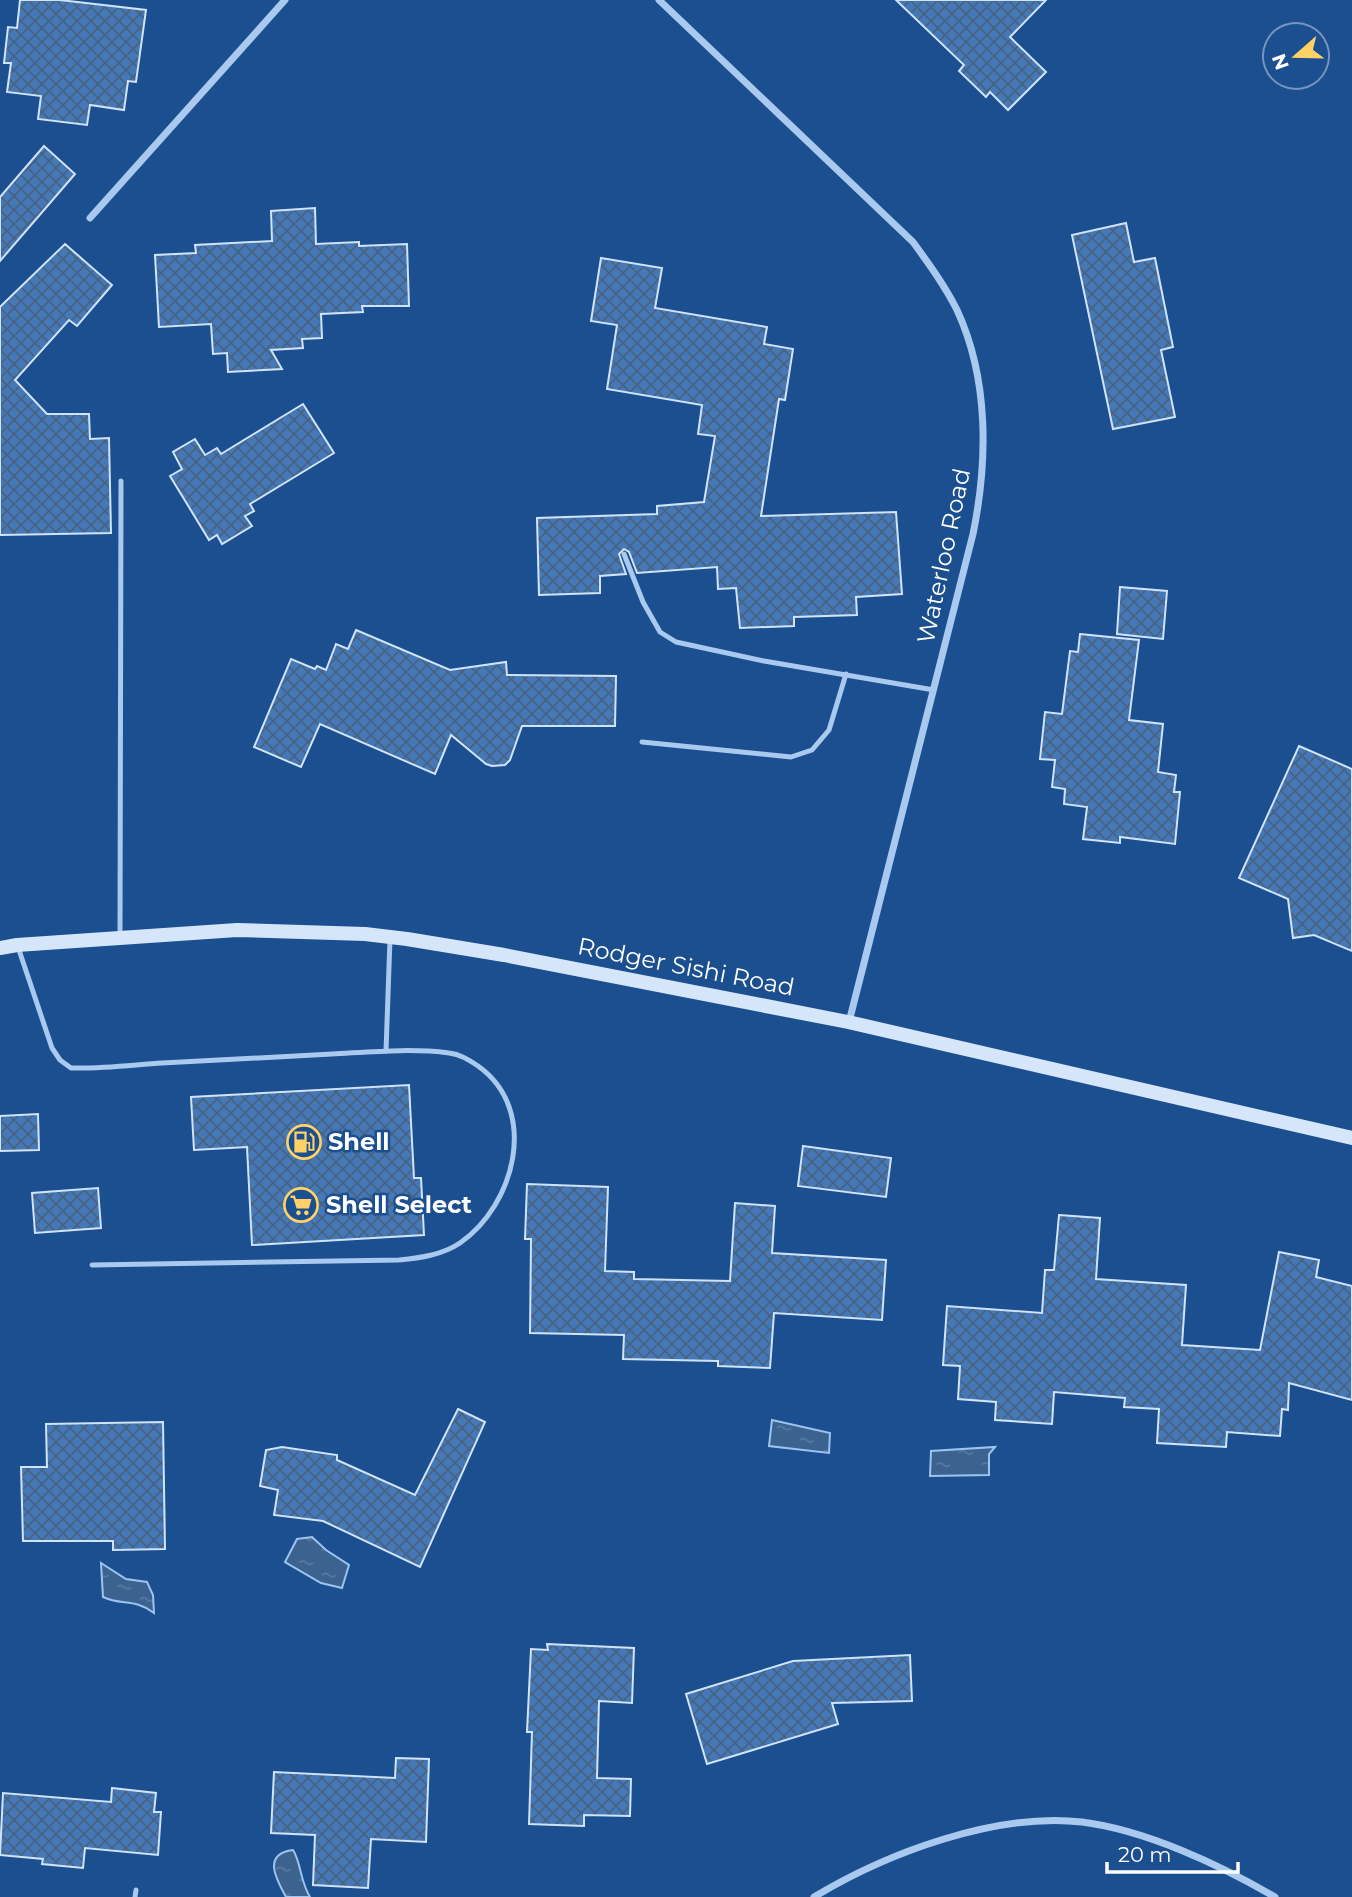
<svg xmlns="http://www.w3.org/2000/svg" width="1352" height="1897" viewBox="0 0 1352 1897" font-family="Montserrat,sans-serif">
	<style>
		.water { fill: url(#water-ripples); stroke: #9cc4f0; stroke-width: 2 }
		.building { fill: url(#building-cross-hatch); stroke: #cfe3fa; stroke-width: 2 }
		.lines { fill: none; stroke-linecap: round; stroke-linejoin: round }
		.service { stroke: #a9c9ee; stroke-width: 5 }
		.minor { stroke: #a9c9ee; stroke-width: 7 }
		.secondary { stroke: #d6e6fa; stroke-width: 14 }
		.labels { text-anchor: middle; stroke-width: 5; stroke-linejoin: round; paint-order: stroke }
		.street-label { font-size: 24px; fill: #fff; stroke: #1b4f8f }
		.poi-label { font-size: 24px; font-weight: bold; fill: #fff; stroke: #1b4f8f; text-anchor: start }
	</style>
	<defs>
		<pattern id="water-ripples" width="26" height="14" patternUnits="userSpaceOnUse" patternTransform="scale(1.75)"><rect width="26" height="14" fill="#3c6290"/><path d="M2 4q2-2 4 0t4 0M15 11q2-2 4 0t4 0" fill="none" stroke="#597aa1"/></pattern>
		<pattern id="building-cross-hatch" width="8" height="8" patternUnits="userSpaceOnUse" patternTransform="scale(1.75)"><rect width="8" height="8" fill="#4478b7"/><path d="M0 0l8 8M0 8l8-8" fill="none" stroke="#486282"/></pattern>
	</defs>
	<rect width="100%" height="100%" fill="#1b4f8f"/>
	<g class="water">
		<path d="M 772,1420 L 830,1433 L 829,1453 L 769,1446 Z"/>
		<path d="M 995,1447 L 989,1454 L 989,1475 L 930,1476 L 931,1451 Z"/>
		<path d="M 312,1537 L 326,1550 L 349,1565 L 342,1588 L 321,1583 L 285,1562 L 297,1539 Z"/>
		<path d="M 101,1563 L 126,1579 L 147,1582 L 153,1595 L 154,1613 C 134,1598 122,1606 103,1597 Z"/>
		<path d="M 293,1850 C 301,1862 300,1881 310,1897 L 286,1897 C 276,1879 262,1854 293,1850 Z"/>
	</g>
	<g class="building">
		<path d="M 20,0 L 60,0 L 146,10 L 136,82 L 128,81 L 124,110 L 90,105 L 87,125 L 38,119 L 41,96 L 7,92 L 11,63 L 4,63 L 8,27 L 17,28 Z"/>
		<path d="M 896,0 L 1046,0 L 1010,37 L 1046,72 L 1008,110 L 990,92 L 986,97 L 959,71 L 964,65 Z"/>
		<path d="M 44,146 L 75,174 L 0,261 L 0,197 Z"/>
		<path d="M 315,208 L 316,244 L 359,242 L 359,246 L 407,244 L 409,306 L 362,306 L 363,312 L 321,314 L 322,338 L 302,339 L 303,348 L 271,350 L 282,369 L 228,372 L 227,353 L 213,354 L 211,324 L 159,327 L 155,255 L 196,253 L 195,245 L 272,241 L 271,211 Z"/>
		<path d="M 1126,223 L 1134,262 L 1155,258 L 1173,347 L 1161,350 L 1175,417 L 1113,429 L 1072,235 Z"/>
		<path d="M 65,244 L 112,285 L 77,326 L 69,320 L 15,380 L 47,414 L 89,414 L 90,439 L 109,438 L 111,533 L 0,535 L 0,307 Z"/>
		<path d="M 601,258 L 662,268 L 655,308 L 767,327 L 764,344 L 793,349 L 785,400 L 779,399 L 761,516 L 896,512 L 902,594 L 856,597 L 857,615 L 794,617 L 794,626 L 740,628 L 736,588 L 718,589 L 717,567 L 637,573 L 629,552 L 624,549 L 619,554 L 626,574 L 600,576 L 600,593 L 539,595 L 537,518 L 657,514 L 657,506 L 704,502 L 715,436 L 698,434 L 702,405 L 607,389 L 617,325 L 591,321 Z"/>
		<path d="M 303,404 L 334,453 L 250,504 L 254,511 L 245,516 L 252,526 L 222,544 L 217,535 L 209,540 L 170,476 L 182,469 L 173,452 L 195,439 L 205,455 L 217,448 L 221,454 Z"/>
		<path d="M 1120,587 L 1167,591 L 1163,639 L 1117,634 Z"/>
		<path d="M 356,630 L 450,670 L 506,662 L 507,675 L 616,676 L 615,726 L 522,726 L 510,760 L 505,765 L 492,766 L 486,764 L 451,735 L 435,774 L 320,724 L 301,767 L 254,747 L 291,659 L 315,669 L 317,666 L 326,670 L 336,644 L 348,649 Z"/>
		<path d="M 1080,634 L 1139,640 L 1129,720 L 1163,724 L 1158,772 L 1176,775 L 1174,792 L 1180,792 L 1175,844 L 1120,837 L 1120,843 L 1083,839 L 1087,807 L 1064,804 L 1065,789 L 1052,787 L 1055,760 L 1040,759 L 1045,712 L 1062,714 L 1070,651 L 1078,652 Z"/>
		<path d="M 1299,746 L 1352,769 L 1352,951 L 1314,935 L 1293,938 L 1288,899 L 1239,878 Z"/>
		<path d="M 409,1085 L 414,1178 L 421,1178 L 424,1235 L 252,1245 L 247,1147 L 194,1150 L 191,1097 Z"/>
		<path d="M 38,1114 L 39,1150 L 0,1151 L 0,1116 Z"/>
		<path d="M 803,1146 L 891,1158 L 886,1197 L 798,1186 Z"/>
		<path d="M 527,1184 L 608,1187 L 605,1271 L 634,1272 L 634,1279 L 730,1281 L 735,1203 L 775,1206 L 772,1253 L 886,1260 L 882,1320 L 774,1313 L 770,1368 L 718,1366 L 718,1361 L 623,1359 L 624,1335 L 530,1333 L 531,1239 L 525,1239 Z"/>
		<path d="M 98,1188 L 101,1228 L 35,1233 L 32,1193 Z"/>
		<path d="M 1059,1215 L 1100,1218 L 1096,1279 L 1186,1285 L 1182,1345 L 1260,1350 L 1279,1252 L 1319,1260 L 1316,1277 L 1352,1286 L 1352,1400 L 1289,1383 L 1288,1410 L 1282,1409 L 1280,1436 L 1227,1432 L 1226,1447 L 1157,1443 L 1159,1409 L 1124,1407 L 1125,1398 L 1054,1392 L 1052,1424 L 995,1420 L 996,1402 L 958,1399 L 960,1366 L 943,1365 L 947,1306 L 1042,1313 L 1045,1270 L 1054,1270 Z"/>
		<path d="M 458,1409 L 485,1422 L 420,1567 L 323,1521 L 274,1515 L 278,1490 L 260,1486 L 266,1450 L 282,1447 L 337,1455 L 337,1460 L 415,1495 Z"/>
		<path d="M 163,1422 L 165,1549 L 113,1550 L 113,1541 L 23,1541 L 21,1467 L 47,1467 L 46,1424 Z"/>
		<path d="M 547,1644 L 634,1648 L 632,1703 L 599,1701 L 597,1778 L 631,1779 L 630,1816 L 584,1815 L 584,1826 L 529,1824 L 532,1732 L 527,1732 L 531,1649 L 548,1650 Z"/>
		<path d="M 910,1655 L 912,1701 L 832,1703 L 838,1724 L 707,1764 L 686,1694 L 793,1661 Z"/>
		<path d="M 396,1758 L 429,1759 L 426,1842 L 371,1839 L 368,1888 L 313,1885 L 315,1835 L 271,1833 L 274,1772 L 395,1778 Z"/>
		<path d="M 112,1788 L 156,1793 L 154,1812 L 161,1812 L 158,1855 L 85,1848 L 83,1868 L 42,1864 L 43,1859 L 0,1855 L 3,1793 L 111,1802 Z"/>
	</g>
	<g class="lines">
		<g class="service">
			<path d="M 624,554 L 643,602 L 660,632 L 676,642 L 764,661 L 934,690"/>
			<path d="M 642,742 L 791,757 L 812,750 L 829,730 L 846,674"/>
			<path d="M 120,938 L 121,481"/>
			<path d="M 18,947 L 52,1048 L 60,1060 L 71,1068 C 101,1069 132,1065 162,1063 C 218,1060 275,1057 332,1054 C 370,1052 410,1048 449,1053 C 460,1054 469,1060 478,1066 C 540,1110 515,1205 460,1243 C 442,1255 420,1258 399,1260 L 92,1265"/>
			<path d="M 386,1051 L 390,939"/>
			<path d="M 135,1897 L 136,1890"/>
		</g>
		<g class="minor">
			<path d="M 659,0 L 913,242 C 929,264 945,286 957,310 C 989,379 988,461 973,534 L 849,1022"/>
			<path d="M 90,218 L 285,0"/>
			<path d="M 814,1897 C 887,1853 996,1812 1082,1822 C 1146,1830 1220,1865 1275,1897"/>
		</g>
		<path class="secondary" d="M 0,948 L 17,945 L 237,930 L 365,934 L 407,939 L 504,955 L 848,1022 L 1352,1138"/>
	</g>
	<defs>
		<g id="fuel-ring" transform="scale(1.75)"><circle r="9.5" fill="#1b4f8f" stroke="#ffd166" stroke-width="1.5"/><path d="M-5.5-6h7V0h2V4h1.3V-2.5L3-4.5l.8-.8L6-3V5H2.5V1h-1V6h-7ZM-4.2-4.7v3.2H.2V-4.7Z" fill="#ffd166"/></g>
		<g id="supermarket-ring" transform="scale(1.75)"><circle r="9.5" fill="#1b4f8f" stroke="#ffd166" stroke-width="1.5"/><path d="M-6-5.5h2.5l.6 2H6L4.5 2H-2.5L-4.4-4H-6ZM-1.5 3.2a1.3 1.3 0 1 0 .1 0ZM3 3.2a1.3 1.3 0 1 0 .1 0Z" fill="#ffd166"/></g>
	</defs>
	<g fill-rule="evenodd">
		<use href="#fuel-ring" x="304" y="1142"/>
		<use href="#supermarket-ring" x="301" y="1205"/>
	</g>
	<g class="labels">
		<g class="street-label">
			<text transform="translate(944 556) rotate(-78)" y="8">Waterloo Road</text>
			<text transform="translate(686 967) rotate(11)" y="8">Rodger Sishi Road</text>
		</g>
		<g class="poi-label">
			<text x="328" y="1150">Shell</text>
			<text x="326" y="1213">Shell Select</text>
		</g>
	</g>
	<g transform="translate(1296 56) rotate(250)"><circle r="33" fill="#1b4f8f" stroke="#7695bc" stroke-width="2"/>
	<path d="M0-5L12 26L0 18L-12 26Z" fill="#ffd166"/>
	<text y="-10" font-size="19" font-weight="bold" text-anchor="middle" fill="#ffffff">N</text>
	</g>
	<path d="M1107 1862v10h131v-10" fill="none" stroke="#ffffff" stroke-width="3.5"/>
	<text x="1118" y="1862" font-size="21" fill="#ffffff" stroke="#1b4f8f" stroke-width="5" paint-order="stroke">20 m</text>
</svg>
